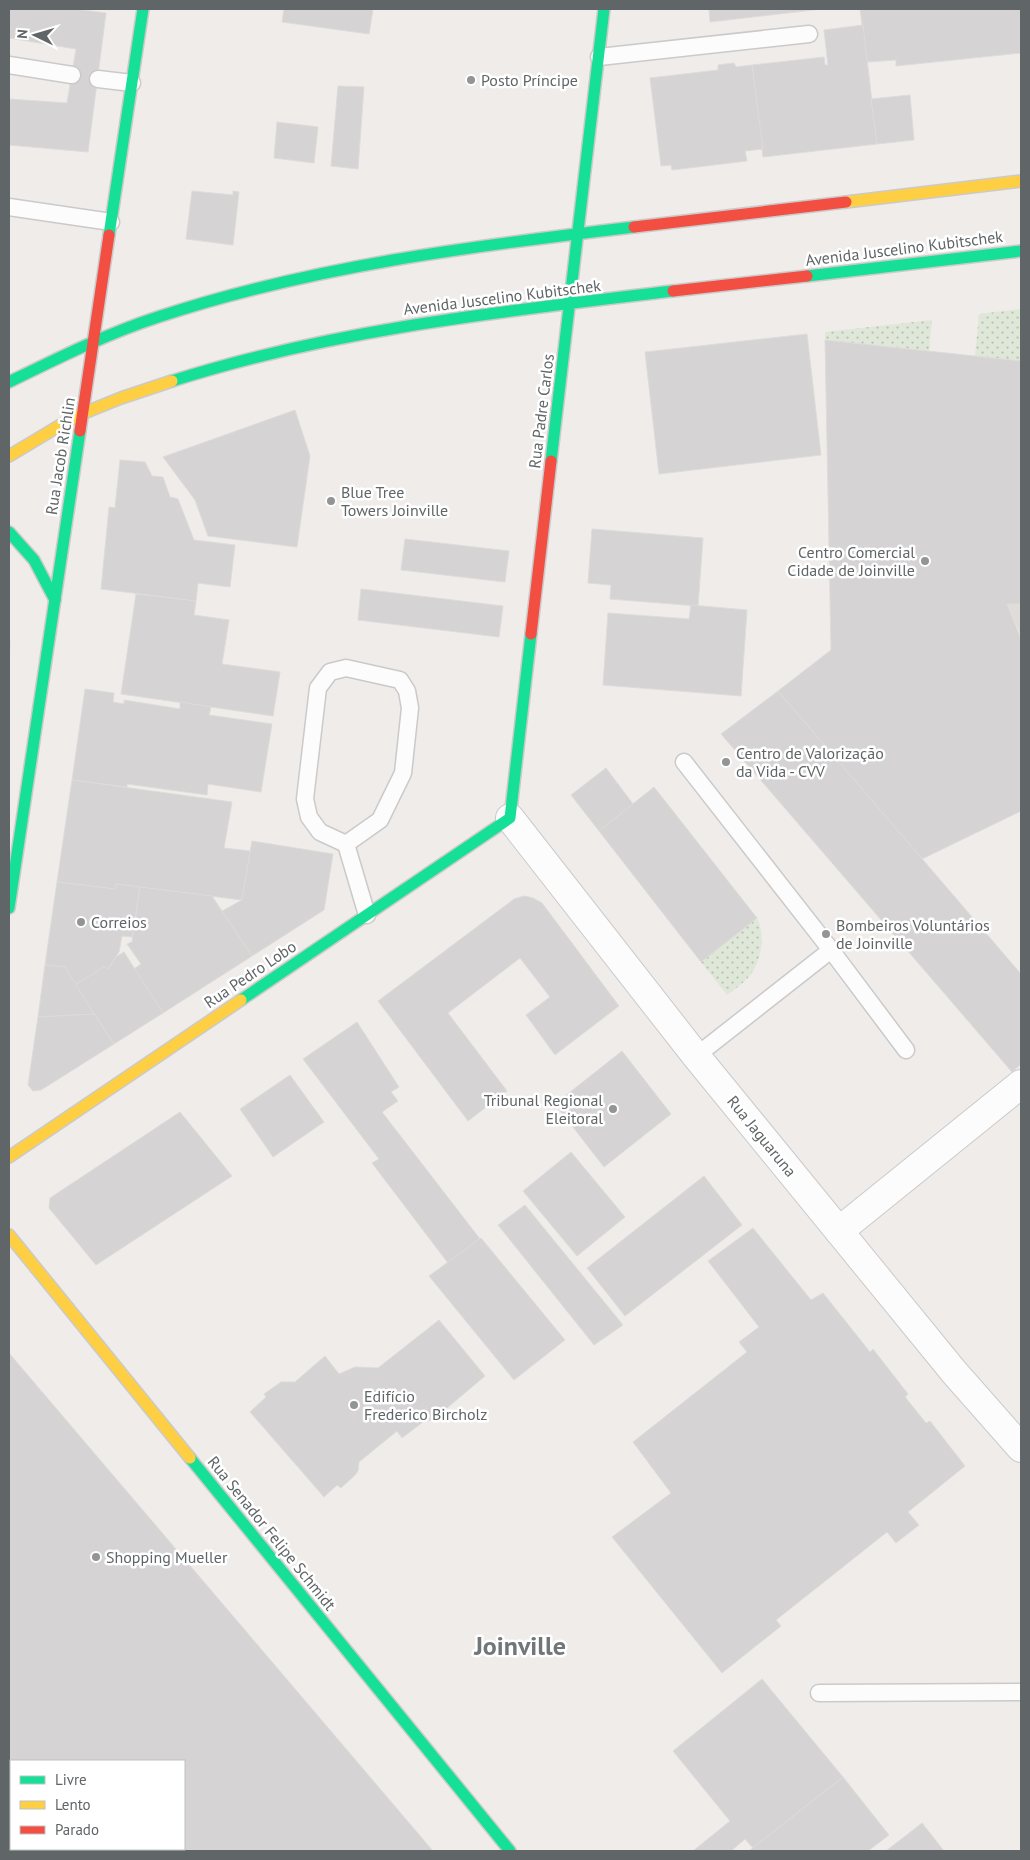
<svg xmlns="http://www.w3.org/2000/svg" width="1030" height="1860" viewBox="0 0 1030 1860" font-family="'PT Sans',sans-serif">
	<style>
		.education { fill: #e0dcda }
		.grass { fill: url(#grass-dots) }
		.building { fill: #d5d3d3; stroke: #dedbda; fill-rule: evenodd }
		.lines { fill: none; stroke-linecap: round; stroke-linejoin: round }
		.lane-casing { stroke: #cbcaca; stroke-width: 19 }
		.street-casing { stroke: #cbcaca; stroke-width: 30 }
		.fast-casing { stroke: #cbcaca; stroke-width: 14 }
		.slow-casing { stroke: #cbcaca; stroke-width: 14 }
		.jam-casing { stroke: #cbcaca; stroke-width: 14 }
		.lane { stroke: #fdfcfc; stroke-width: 16 }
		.street { stroke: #fdfcfc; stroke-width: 28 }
		.fast { stroke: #16e098; stroke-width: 11 }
		.slow { stroke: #ffcf43; stroke-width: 11 }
		.jam { stroke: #f24e42; stroke-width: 11 }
		.poi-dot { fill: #929495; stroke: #fff; stroke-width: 2 }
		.labels { text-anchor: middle; stroke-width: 5; stroke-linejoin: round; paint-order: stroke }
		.poi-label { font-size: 16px; fill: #606567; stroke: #fff; text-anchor: start }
		.street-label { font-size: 16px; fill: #606567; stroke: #fff }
		.town-label { font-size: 26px; font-weight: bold; fill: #717778; stroke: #fff }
	</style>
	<defs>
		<pattern id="grass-dots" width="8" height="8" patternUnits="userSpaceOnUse" patternTransform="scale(1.25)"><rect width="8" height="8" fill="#dfe8d8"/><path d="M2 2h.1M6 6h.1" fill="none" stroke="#b8c0b3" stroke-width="1.8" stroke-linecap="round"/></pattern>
	</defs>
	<rect width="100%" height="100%" fill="#efecea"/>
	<path class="education" d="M 1007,604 L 1021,604 L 1021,636 Z"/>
	<g class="grass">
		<path d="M 1021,309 L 1021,361 L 975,356 L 979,314 Z"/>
		<path d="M 932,320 L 929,351 L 825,340 L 825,332 Z"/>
		<path d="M 757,918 C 765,934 762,957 753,971 C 747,981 735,989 727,995 L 701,962 Z"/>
	</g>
	<g class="building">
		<path d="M 9,9 L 75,9 L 106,13 L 88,152 L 9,145 L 9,99 L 67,103 L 76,49 L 9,38 Z"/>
		<path d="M 284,9 L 373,9 L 369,34 L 282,22 Z"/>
		<path d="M 709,9 L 822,9 L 710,22 Z"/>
		<path d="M 860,9 L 1021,9 L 1021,53 L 896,66 L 896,60 L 867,62 Z"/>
		<path d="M 863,25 L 877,144 L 763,157 L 752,65 L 824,57 L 825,65 L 828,65 L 824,30 Z"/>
		<path d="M 734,63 L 736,67 L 752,65 L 763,149 L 745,151 L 747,161 L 672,170 L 671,165 L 661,166 L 650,78 L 718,70 L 718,65 Z"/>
		<path d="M 338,86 L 364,87 L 358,169 L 331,166 Z"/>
		<path d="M 910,95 L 914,140 L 877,144 L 871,99 Z"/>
		<path d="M 277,122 L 318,127 L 314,163 L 274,158 Z"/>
		<path d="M 192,191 L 233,195 L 233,191 L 239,192 L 233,245 L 186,239 Z"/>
		<path d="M 807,334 L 821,455 L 659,474 L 645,352 Z"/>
		<path d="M 825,340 L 1021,361 L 1021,604 L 1007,604 L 1021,639 L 1021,811 L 922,859 L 778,691 L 831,650 Z"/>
		<path d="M 295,410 L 310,456 L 297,547 L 208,536 L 195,500 L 163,457 Z"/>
		<path d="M 120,460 L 145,462 L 152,476 L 163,477 L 170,497 L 178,499 L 194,540 L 235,545 L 230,587 L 198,583 L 196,601 L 101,589 L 109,507 L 115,508 Z"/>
		<path d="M 592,529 L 703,538 L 698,606 L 610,599 L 611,585 L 588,583 Z"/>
		<path d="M 405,539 L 509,551 L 505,582 L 401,570 Z"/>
		<path d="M 361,589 L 503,606 L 499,637 L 358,620 Z"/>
		<path d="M 136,594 L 196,601 L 194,615 L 229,620 L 222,664 L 280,672 L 273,716 L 121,694 Z"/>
		<path d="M 691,605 L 747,610 L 741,696 L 603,685 L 608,613 L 689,619 Z"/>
		<path d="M 9,639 L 10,642 L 9,669 Z"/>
		<path d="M 85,689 L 114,693 L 113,702 L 124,704 L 124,700 L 180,709 L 180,702 L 211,707 L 209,715 L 272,724 L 261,792 L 208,784 L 207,795 L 127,784 L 127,787 L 72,780 Z"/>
		<path d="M 778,691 L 1021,974 L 1021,1064 L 1012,1072 L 721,734 Z"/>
		<path d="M 606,768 L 633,804 L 599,831 L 571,795 Z"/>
		<path d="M 72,780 L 232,802 L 224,848 L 250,851 L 242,900 L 116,884 L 115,889 L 57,882 Z"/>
		<path d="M 654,787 L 757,918 L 701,962 L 599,831 Z"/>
		<path d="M 252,841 L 333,854 L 324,910 L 252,956 L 222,911 L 242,900 Z"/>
		<path d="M 57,882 L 115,889 L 116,884 L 140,887 L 132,937 L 122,936 L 119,952 L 108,969 L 104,967 L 75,985 L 65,967 L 45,965 Z"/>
		<path d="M 140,887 L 212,896 L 252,956 L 163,1013 L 134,969 L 141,964 L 127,944 L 132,942 Z"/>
		<path d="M 524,896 L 533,898 L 542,903 L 619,1006 L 555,1055 L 526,1015 L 550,997 L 520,958 L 448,1013 L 507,1091 L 468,1121 L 378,1001 L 514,899 Z"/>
		<path d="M 124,952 L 163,1013 L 114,1044 L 75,985 L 104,967 L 108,969 L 116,957 Z"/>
		<path d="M 45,965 L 65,967 L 94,1014 L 38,1017 Z"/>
		<path d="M 94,1014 L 114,1044 L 41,1090 L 33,1091 L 28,1085 L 38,1017 Z"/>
		<path d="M 357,1022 L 399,1087 L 391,1092 L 398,1101 L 382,1112 L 480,1239 L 448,1263 L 372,1163 L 379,1159 L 303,1059 Z"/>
		<path d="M 622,1051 L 671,1114 L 604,1167 L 555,1104 Z"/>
		<path d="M 290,1075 L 324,1122 L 273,1157 L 240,1109 Z"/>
		<path d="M 180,1112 L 232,1176 L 96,1265 L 49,1208 L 50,1198 Z"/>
		<path d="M 571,1152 L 625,1217 L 577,1256 L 523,1191 Z"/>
		<path d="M 704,1176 L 742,1225 L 625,1316 L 587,1268 Z"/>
		<path d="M 525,1205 L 623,1325 L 594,1345 L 498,1225 Z"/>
		<path d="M 753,1228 L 811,1300 L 823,1293 L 870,1352 L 873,1349 L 908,1394 L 905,1397 L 926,1423 L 930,1421 L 965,1466 L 908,1512 L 919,1525 L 896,1543 L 887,1532 L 776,1620 L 781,1626 L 722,1673 L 612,1537 L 671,1493 L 633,1442 L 747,1352 L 739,1342 L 759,1327 L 708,1261 Z"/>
		<path d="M 481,1238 L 565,1340 L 514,1380 L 429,1276 Z"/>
		<path d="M 439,1320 L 485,1376 L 434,1419 L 423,1422 L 402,1438 L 397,1431 L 359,1462 L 358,1471 L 355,1475 L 341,1488 L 337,1485 L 324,1497 L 250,1412 L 266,1397 L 264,1394 L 281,1382 L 295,1382 L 325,1356 L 339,1374 L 355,1367 L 378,1368 Z"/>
		<path d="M 9,1353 L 433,1851 L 9,1851 ZM 11,1761 L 184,1761 L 184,1849 L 11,1849 Z"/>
		<path d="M 762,1679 L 843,1777 L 753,1848 L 745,1839 L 731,1851 L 693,1851 L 730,1821 L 673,1751 Z"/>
		<path d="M 843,1777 L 889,1835 L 868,1851 L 749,1851 Z"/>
		<path d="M 922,1823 L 944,1851 L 886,1851 Z"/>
	</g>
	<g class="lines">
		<g class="lane-casing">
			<g id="lane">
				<path d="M 599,57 L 809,34"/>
				<path d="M 9,65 L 72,75"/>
				<path d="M 98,79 L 132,83"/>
				<path d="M 9,207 L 111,222"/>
				<path d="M 684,762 L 831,950 L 906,1050"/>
				<path d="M 346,844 L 320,832 L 309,817 L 305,799 L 318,688 L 330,672 L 346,668 L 400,680 L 407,691 L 410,708 L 403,773 L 380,820 L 346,844 L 367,915"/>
				<path d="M 696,1056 L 831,950"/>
				<path d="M 819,1693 L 1021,1692"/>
			</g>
		</g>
		<g class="street-casing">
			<g id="street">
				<path d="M 510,818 L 696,1056 L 954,1372 L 1021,1448"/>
				<path d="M 839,1231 L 1021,1084"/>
			</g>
		</g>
		<g class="fast-casing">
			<g id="fast">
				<path d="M 109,235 L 143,9"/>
				<path d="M 807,276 L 1021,251"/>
				<path d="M 172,381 C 335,329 504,311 673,291"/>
				<path d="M 9,382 C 58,358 106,334 158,317 C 312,266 473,246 634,227"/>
				<path d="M 551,461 L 604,9"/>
				<path d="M 9,532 L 34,560 L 55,600"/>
				<path d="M 9,908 L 80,431"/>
				<path d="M 241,1000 L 510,818 L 531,634"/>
				<path d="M 190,1458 L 510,1851"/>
			</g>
		</g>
		<g class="slow-casing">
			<g id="slow">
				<path d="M 846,202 L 1021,181"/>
				<path d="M 9,456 L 74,417 L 121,398 L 172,381"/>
				<path d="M 9,1157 L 241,1000"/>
				<path d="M 9,1235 L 190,1458"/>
			</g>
		</g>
		<g class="jam-casing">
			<g id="jam">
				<path d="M 634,227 L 846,202"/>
				<path d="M 673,291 L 807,276"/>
				<path d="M 80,431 L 109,235"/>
				<path d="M 531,634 L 551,461"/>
			</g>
		</g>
		<use href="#lane" class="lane"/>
		<use href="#street" class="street"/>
		<use href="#fast" class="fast"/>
		<use href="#slow" class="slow"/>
		<use href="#jam" class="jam"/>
	</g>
	<g class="poi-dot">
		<circle cx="471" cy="80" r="5"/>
		<circle cx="331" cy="501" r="5"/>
		<circle cx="925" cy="561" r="5"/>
		<circle cx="726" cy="762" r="5"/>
		<circle cx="81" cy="922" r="5"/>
		<circle cx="826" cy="934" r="5"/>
		<circle cx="613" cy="1109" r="5"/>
		<circle cx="354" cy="1405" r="5"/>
		<circle cx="96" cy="1557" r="5"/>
	</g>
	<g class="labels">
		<g class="poi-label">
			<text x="481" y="86">Posto Príncipe</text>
			<text x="341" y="498">Blue Tree<tspan x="341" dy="18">Towers Joinville</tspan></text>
			<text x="915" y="558" text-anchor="end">Centro Comercial<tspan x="915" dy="18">Cidade de Joinville</tspan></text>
			<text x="736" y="759">Centro de Valorização<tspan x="736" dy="18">da Vida - CVV</tspan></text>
			<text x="91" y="928">Correios</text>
			<text x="836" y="931">Bombeiros Voluntários<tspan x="836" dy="18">de Joinville</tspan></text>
			<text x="603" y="1106" text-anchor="end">Tribunal Regional<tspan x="603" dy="18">Eleitoral</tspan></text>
			<text x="364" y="1402">Edifício<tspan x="364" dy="18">Frederico Bircholz</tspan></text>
			<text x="106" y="1563">Shopping Mueller</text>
		</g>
		<g class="street-label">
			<text transform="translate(904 248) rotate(-7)" y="6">Avenida Juscelino Kubitschek</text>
			<text transform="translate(502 297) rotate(-7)" y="6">Avenida Juscelino Kubitschek</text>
			<text transform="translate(541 411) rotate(-83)" y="6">Rua Padre Carlos</text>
			<text transform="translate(60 456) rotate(-81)" y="6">Rua Jacob Richlin</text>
			<text transform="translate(250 974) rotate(-34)" y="6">Rua Pedro Lobo</text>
			<text transform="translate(762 1136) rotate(51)" y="6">Rua Jaguaruna</text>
			<text transform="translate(272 1533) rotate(51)" y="6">Rua Senador Felipe Schmidt</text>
		</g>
		<g class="town-label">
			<text x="520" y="1655">Joinville</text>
		</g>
	</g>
	<rect width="1030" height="1860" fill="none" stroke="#606567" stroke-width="20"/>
	<rect x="10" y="1760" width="175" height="90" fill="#ffffff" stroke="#bfc1c2"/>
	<rect x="20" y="1776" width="25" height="8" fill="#16e098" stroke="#bfc1c2"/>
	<text x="55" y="1785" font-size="15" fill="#606567">Livre</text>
	<rect x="20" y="1801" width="25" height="8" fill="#ffcf43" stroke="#bfc1c2"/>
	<text x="55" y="1810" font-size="15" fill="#606567">Lento</text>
	<rect x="20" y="1826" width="25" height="8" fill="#f24e42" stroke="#bfc1c2"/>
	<text x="55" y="1835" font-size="15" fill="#606567">Parado</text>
	<g transform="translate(35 35) rotate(275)" stroke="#ffffff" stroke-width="4" paint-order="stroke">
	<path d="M0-4L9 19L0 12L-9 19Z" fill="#606567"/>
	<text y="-8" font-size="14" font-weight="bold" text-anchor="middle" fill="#606567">N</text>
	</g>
</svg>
